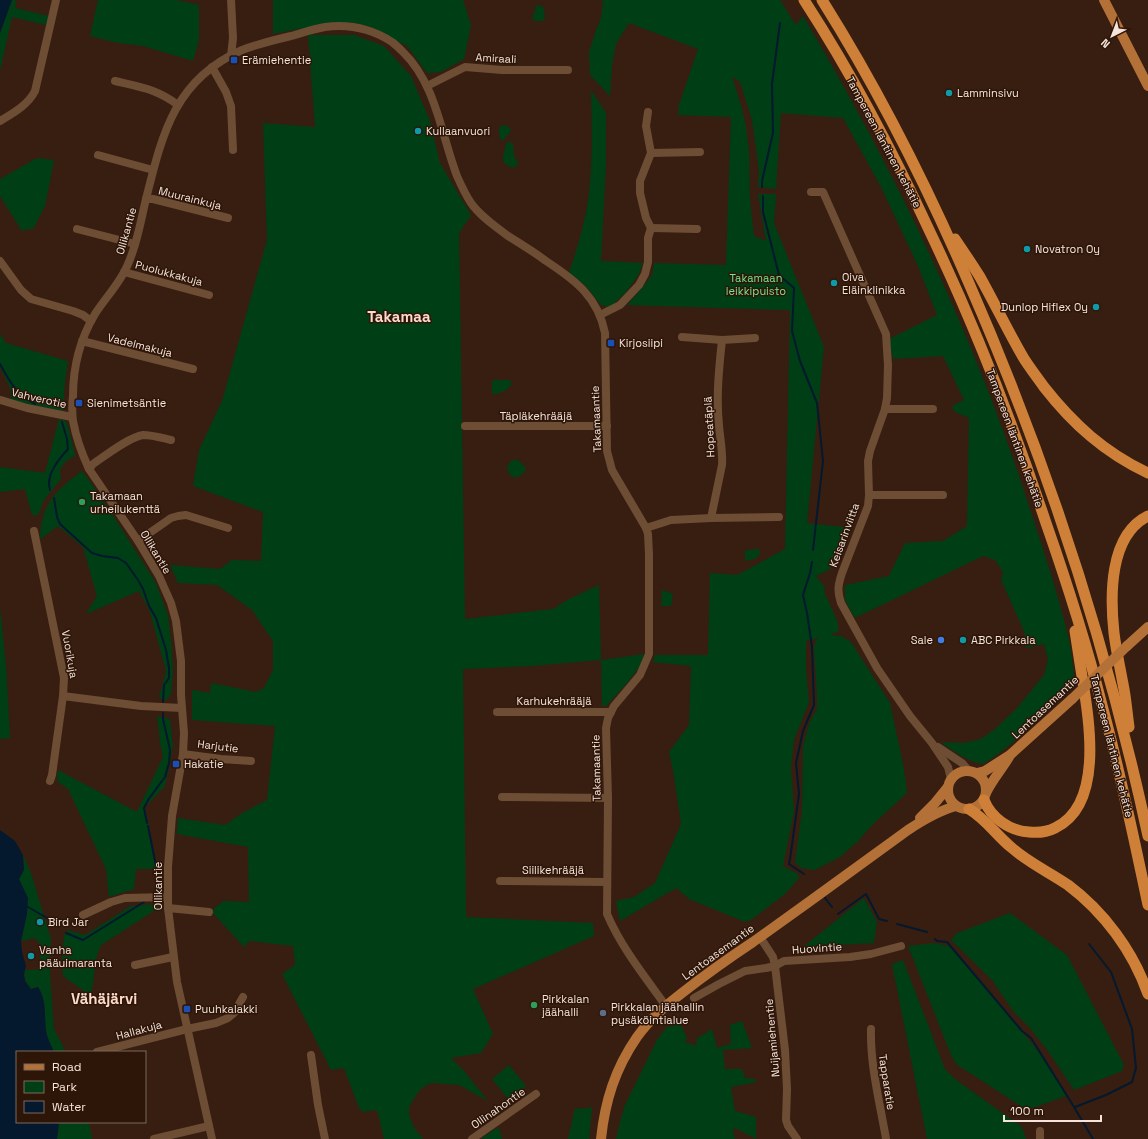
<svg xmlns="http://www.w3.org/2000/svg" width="1148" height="1139" viewBox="0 0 1148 1139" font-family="'Space Grotesk',sans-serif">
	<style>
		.green { fill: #003f15 }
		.water { fill: #04182e }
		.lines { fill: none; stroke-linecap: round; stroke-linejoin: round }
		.stream { stroke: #04182e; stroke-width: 2 }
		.minor { stroke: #6d4d33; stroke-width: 8 }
		.major { stroke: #b37138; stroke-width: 10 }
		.highway { stroke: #cf8038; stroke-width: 11 }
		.major-bridge { stroke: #b37138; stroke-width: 10 }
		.transit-dot { fill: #1a4fb4; stroke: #2d1508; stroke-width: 1.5 }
		.culture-dot { fill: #0f9aa8; stroke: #2d1508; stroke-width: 1.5 }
		.leisure-dot { fill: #2e9e5b; stroke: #2d1508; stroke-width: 1.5 }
		.shop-dot { fill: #3f7fe0; stroke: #2d1508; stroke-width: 1.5 }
		.service-dot { fill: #5c6f8a; stroke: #2d1508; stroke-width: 1.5 }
		.labels { text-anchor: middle; stroke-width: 3; stroke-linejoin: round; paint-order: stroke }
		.street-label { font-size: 11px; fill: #f6e4db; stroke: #2d1508 }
		.poi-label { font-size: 11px; fill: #f6e4db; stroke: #2d1508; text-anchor: start }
		.park-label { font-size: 11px; fill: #76e68e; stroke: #2d1508 }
		.district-label { font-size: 15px; font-weight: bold; fill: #fddbca; stroke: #2d1508 }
	</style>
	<rect width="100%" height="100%" fill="#371e11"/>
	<g class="green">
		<path d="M 12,0 L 16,0 L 15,8 L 49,16 L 46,25 L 12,17 L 0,71 L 0,33 Z"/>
		<path d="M 98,0 L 176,0 L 199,5 L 199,40 L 193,61 L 143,46 L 118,43 L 90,36 Z"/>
		<path d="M 273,0 L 463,0 L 471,25 L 464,59 L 441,72 L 427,73 L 407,46 L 372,28 L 325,24 L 273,34 Z"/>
		<path d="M 601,0 L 780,0 L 796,25 L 803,16 C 894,169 972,331 1027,500 C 1042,546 1058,593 1069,640 C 1072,654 1073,669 1075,683 C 1062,699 1048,711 1033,724 C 1017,739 1001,753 983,764 C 966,761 955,752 941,742 L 963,743 L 981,739 L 995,729 L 1017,708 L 1044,675 L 1048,660 L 1044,644 L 1026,648 L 1024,631 L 1001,580 L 1003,572 L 995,560 L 983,556 L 859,616 L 854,617 L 845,600 L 845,585 L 889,576 L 905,543 L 943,541 L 967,526 L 969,418 L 955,412 L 952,406 L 964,400 L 943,356 L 893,359 L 889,339 L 937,315 L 918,266 L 881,187 L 843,118 L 781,113 L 776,189 L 758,187 L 759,170 L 752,120 L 740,82 L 732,76 L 742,109 L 746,127 L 749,152 L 750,200 L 754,236 L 766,241 L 758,194 L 776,194 L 774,223 L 824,347 L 807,523 L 852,528 L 829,570 L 816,576 L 824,586 L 825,594 L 837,620 L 839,631 L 830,635 L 841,636 L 851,642 L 890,703 L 904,769 L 907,793 L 873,824 L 858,841 L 840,857 L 815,870 L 801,868 L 795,862 L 802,811 L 803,747 L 810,721 L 817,709 L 817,695 L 814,646 L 818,638 L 806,641 L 806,672 L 809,702 L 794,740 L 791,768 L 794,811 L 783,866 L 798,874 L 799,878 L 785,894 L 751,920 L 745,922 L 689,899 L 676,888 L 620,921 L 616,901 L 634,897 L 655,883 L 681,824 L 673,770 L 669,752 L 689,725 L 691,666 L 653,662 L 655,655 L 708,655 L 710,573 L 737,575 L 785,549 L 790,310 L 627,305 L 643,287 L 652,275 L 654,263 L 726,265 L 731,117 L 678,115 L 679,105 L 698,49 L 629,23 L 616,44 L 612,65 L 610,96 L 590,75 L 589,52 L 595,33 L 601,18 L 603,2 Z"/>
		<path d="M 535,5 L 543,6 L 545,17 L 543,21 L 535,21 L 532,18 L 536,9 Z"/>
		<path d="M 308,35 L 354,35 L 384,46 L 411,76 L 430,121 L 440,163 L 471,215 L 459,233 L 465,619 L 553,609 L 569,599 L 599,585 L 601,660 L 644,654 L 640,666 L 627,683 L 606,706 L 602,706 L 601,660 L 532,666 L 463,669 L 466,917 L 593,923 L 594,936 L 473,989 L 493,1034 L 481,1053 L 451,1058 L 464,1071 L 488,1101 L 459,1085 L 434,1083 L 428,1084 L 419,1091 L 413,1100 L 409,1107 L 409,1114 L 413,1126 L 423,1139 L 384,1139 L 378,1113 L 376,1110 L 363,1112 L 359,1108 L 344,1068 L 331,1070 L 282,974 L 295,965 L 293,946 L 249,941 L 244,947 L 213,913 L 214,908 L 224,901 L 249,902 L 248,847 L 177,834 L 178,818 L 225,825 L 244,812 L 267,800 L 275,726 L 192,720 L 192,690 L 210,693 L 211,683 L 256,692 L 264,688 L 273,670 L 273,641 L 252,610 L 217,585 L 178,583 L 170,565 L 220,569 L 232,560 L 261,561 L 263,512 L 193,486 L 199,450 L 222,401 L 267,240 L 263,123 L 315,127 Z"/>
		<path d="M 591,90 L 606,113 L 606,165 L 601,261 L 643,263 L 638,276 L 625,293 L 610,307 L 601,305 L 585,285 L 569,273 C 577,249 584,226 588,201 C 593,164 592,127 591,90 Z"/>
		<path d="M 504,125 L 510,128 L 511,130 L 504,140 L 502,141 L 501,140 C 499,135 498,131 500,126 Z"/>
		<path d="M 508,142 L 513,143 L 514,157 L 518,161 L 516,167 C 512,168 510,167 507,165 C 499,160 505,152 506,144 Z"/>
		<path d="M 37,158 L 54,160 L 45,206 L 33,229 L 27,229 L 22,231 L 0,196 L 0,179 Z"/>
		<path d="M 0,334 L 6,343 L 68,361 L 65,382 L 63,411 L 11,401 L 10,388 L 0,367 Z"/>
		<path d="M 494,380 L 509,380 L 511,381 L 511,385 C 506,391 501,393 493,394 L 492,393 L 492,381 Z"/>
		<path d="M 59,419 L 65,421 L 67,423 L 75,454 L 74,456 L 65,462 L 60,470 L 61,479 L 44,500 L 38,515 L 32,515 L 25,489 L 0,492 L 0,467 L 45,473 Z"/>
		<path d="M 512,460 L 517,460 L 522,463 L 526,469 C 520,480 509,481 507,467 Z"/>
		<path d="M 82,471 L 102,498 L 156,583 L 168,616 L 171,641 L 173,670 L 171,693 L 167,700 L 159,698 L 166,671 L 150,612 L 139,591 L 86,614 L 97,596 L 83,547 L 58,526 L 40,539 C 41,504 55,491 82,471 Z"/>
		<path d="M 759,549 L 760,554 L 755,559 L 745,561 L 745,550 Z"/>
		<path d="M 662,590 L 671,593 L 673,595 L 671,606 L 661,606 Z"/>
		<path d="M 0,607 L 6,665 L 10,738 L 0,739 Z"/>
		<path d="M 157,716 L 170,719 L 173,747 L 165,786 L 145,807 L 152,843 L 156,869 L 136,869 L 134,889 L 109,897 L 106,869 L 68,789 L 57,781 L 58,770 L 137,812 L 163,757 L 160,742 Z"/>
		<path d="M 23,855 L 31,873 L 51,939 L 50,954 L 50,976 L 54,1029 L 66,1052 L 54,1052 C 51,1045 47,1038 46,1031 C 44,1015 47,1001 38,987 L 31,989 C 26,983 23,978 25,970 L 35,970 L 40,966 L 40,944 L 35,938 L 21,941 L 27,914 L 19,879 L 24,870 Z"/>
		<path d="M 864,898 L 877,922 L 874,943 L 803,947 Z"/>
		<path d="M 157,904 L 160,907 L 101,945 L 97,955 L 91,996 L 63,976 L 62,960 L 64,935 L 68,930 L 85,935 L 131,906 Z"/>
		<path d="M 1010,913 L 1067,955 L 1124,1065 L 1122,1071 L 1074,1090 L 1048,1051 L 1029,1027 L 1013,1011 L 992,980 L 951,940 L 957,933 Z"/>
		<path d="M 934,943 L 949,946 L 987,988 L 1012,1020 L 1034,1046 L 1055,1075 L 1066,1096 L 1027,1110 L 956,1064 L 951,1055 L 908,946 Z"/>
		<path d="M 903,960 L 945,1069 L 955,1079 L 1022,1127 L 1026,1139 L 927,1139 L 892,964 Z"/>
		<path d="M 742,1021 L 752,1048 L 723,1050 L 725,1069 L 742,1069 L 745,1078 L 755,1079 L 756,1082 L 731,1087 L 735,1111 L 756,1117 L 756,1139 L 735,1128 L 733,1130 L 735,1139 L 616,1139 L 620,1122 L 625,1105 L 658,1038 L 667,1027 L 680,1023 L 687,1038 L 685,1042 L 697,1046 L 696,1039 L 712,1029 L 717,1048 L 731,1044 L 730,1025 Z"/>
		<path d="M 509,1065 L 526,1086 L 509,1100 L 492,1079 Z"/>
		<path d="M 592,1107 L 589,1139 L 568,1139 L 575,1108 L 582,1109 Z"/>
		<path d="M 59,1122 L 89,1122 L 92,1139 L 57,1139 Z"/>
		<path d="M 499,1128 L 502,1139 L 481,1139 L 493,1130 Z"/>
	</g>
	<g class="water">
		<path d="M 0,0 L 12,0 L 0,33 Z"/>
		<path d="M 0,830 L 15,841 L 23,855 L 24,870 L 19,879 L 28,898 L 27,914 L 21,941 L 22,952 L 26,966 L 24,974 L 25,981 L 31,989 L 38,987 C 47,1001 44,1015 46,1031 C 47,1038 51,1045 54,1052 L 17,1052 L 17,1122 L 59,1122 L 57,1139 L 0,1139 Z"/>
	</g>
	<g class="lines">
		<g class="stream">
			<path d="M 762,187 L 762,181 L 773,133 L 772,84 L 780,23"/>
			<path d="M 763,196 L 763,212 L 779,275 L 794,288 L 792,331 L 800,361 L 817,403 L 823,461 L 813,550"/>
			<path d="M 0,364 C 6,375 12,387 22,396 C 25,399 31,401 35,404"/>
			<path d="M 50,490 C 45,475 59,459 68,449 L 67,439 L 62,422"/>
			<path d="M 54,498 L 57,517 L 60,524 L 92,553 L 102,556 L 118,558 L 126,563 L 138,580 L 143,589 L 149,606 L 156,618 L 166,650 L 169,668 L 169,678 L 164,685 L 163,702"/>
			<path d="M 147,823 L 144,808 L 148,800 L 165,777 L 169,763 L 170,750 L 163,719 L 163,713"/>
			<path d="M 148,826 L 159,881 L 156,885"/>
			<path d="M 804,874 L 789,864 L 790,859 L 799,794 L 796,763 L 803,731 L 814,705 L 812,647 L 807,613 L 803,595 L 810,573 L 812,562"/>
			<path d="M 825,898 L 832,907"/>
			<path d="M 28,907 L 47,918"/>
			<path d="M 838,914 L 866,894 L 879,919 L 887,921"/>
			<path d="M 897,924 L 927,932"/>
			<path d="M 66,933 L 83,940 L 144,902"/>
			<path d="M 935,939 L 937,941 L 947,942 L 1022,1031 L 1031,1038 L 1074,1107 L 1093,1139"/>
			<path d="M 1075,1107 L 1106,1095 L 1132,1082 L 1136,1068 L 1132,1029 L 1111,972 L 1089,944"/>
		</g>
		<g class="minor">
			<path d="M 231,0 L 233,38 L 231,56"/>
			<path d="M 212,67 L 226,92 L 231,106 L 233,150"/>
			<path d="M 115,81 C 140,87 157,89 178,105"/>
			<path d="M 427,86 L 465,67 L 502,70 L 568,70"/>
			<path d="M 0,121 C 13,113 28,105 35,91 L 56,0"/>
			<path d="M 651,153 L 700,152"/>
			<path d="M 98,155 L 153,170"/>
			<path d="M 811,192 L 823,192 L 886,334 L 888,365 L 887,398 L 885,409 L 870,451 L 868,461 L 869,495 L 868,506 L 842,573 C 838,585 837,591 841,603 L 877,668 L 910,716 L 932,743 L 948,767 L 951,779"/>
			<path d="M 146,199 L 153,199 L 228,218"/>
			<path d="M 651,228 L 697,229"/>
			<path d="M 77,229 L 135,244"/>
			<path d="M 0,261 L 21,290 L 31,299 L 73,311 L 83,315 L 91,321"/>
			<path d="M 124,272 L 209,295"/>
			<path d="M 600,315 L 620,305 L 639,285 L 645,274 L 648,262 L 648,238 L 651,228 L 646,218 L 640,193 L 640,181 L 651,153 L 646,126 L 648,112"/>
			<path d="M 682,337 L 722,340 L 755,338"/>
			<path d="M 82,341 L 193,369"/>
			<path d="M 1,400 L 27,408 L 72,417"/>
			<path d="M 885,409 L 933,409"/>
			<path d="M 465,426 L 607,426"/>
			<path d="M 89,469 L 93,464 C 105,456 129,437 143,435 C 153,435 162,438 171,440"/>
			<path d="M 869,495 L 943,495"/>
			<path d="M 711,518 L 779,517"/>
			<path d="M 646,528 L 671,520 L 711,518 L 722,465 C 723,451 720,439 719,425 C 716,397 719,368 722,340"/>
			<path d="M 34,531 L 64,678 L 63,696 L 52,775 L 50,781"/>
			<path d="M 138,541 L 171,518 L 178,516 L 186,515 L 228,528"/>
			<path d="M 63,696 L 141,706 L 182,708"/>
			<path d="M 497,712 L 611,712"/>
			<path d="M 938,747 L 962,763 L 969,771"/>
			<path d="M 183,754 L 221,759 L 251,761"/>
			<path d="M 502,797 L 608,798"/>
			<path d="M 500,881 L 606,882"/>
			<path d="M 168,908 L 209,912"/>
			<path d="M 83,915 L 111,902 L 125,898 L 168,897"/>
			<path d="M 760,937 L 773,957 L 775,966 L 785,1050 L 787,1089 L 786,1120 L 788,1126 L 797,1139"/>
			<path d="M 135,965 L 173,957"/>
			<path d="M 694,998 L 719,984 L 745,971 L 766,968 L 775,966 L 784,961 L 850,957 L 871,954 L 901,946"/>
			<path d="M 871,1029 C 870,1066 880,1103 886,1139"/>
			<path d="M 97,1052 L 187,1029 L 216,1023 L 228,1018 L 234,1013 L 243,997"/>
			<path d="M 311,1055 L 318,1105 L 325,1139"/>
			<path d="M 154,1139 L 209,1126"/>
			<path d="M 212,1139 L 177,982 L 168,908 L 168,867 L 172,816 L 183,754 L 184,733 L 181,695 L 181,661 L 176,621 L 171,603 L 159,576 L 138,541 L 89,469 C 82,454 76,437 73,421 C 72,413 72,404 73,396 C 73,367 80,339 95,314 C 106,297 121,282 128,264 C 138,242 141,218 147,195 C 163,131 176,79 242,50 C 258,44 274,40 291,36 C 302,33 313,29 325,27 C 348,24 372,29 392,42 C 396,45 400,49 403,52 C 436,84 441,134 457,176 C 461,185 465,194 471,203 C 480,216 495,226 508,236 C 521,244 534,252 546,261 C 575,280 598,297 605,333 L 607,451 L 612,470 L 646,528 L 648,534 L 649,554 L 649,654 L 640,675 L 614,706 L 608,718 L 606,728 L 608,798 L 607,914 C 621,947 645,977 666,1006"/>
			<path d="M 472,1139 L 536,1094"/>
			<path d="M 1040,1139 L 1040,1131"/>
		</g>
		<g class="major">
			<path d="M 1104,0 L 1148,86"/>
			<path d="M 1127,646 L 1148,627"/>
			<circle cx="967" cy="790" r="19"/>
			<path d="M 977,773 L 985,771 L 1010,755 L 1072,699"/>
			<path d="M 986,793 C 992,780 1002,769 1009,757"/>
			<path d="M 920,818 L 935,803 L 948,787"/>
			<path d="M 601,1139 C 605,1101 615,1069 637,1037 C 649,1020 665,1006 682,993 C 705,975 729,958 753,942 C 805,905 856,868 908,830 C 923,820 938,811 956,806"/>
		</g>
		<g class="highway">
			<path d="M 804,0 C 852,74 893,152 930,232 C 975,326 1013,424 1046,523 C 1067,583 1086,643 1102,705 C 1120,771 1134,838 1148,905"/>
			<path d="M 822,0 C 878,89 926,184 968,281 C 1046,459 1107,645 1148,836"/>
			<path d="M 955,239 C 963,251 972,264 980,277 C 995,304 1008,331 1023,357 C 1029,367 1037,377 1044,387 C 1073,424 1105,453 1148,473"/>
			<path d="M 1129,727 C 1127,713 1126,698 1123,684 C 1120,667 1116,650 1114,633 C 1110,596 1109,535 1148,516"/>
			<path d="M 984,800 C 991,818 1010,831 1029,832 C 1038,833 1047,832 1055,828 C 1106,804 1088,714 1081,670 C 1079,657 1077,644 1075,631"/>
			<path d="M 969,809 C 986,819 997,836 1012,848 C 1029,863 1049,872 1068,885 C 1104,912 1133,951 1148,994"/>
		</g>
		<path class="major-bridge" d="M 1072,699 L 1127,646"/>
	</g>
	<g class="transit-dot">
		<rect x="230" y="56" width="8" height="8" rx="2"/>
		<rect x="607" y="339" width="8" height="8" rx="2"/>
		<rect x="75" y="399" width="8" height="8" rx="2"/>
		<rect x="172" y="760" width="8" height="8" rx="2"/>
		<rect x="183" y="1005" width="8" height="8" rx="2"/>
	</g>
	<g class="culture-dot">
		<circle cx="949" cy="93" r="4"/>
		<circle cx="418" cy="131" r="4"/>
		<circle cx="1027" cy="249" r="4"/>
		<circle cx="834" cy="283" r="4"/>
		<circle cx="1096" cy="307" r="4"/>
		<circle cx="963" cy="640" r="4"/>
		<circle cx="40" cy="922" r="4"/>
		<circle cx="31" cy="956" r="4"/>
	</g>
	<g class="leisure-dot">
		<circle cx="82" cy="502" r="4"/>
		<circle cx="534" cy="1005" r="4"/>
	</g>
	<circle class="shop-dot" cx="941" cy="640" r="4"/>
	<circle class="service-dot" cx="603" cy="1013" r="4"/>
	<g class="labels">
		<g class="street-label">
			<text transform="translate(496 58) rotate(3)" y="4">Amiraali</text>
			<text transform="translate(884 142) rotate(62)" y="4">Tampereen läntinen kehätie</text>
			<text transform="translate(190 198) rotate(14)" y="4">Muurainkuja</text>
			<text transform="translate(126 231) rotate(-74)" y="4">Ollikantie</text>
			<text transform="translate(169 273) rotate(15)" y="4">Puolukkakuja</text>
			<text transform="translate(140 345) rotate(14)" y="4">Vadelmakuja</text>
			<text transform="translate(39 398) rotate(13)" y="4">Vahverotie</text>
			<text x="536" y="420">Täpläkehrääjä</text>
			<text transform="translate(596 419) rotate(-92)" y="4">Takamaantie</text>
			<text transform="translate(709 427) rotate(-93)" y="4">Hopeatäplä</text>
			<text transform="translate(1015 438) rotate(70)" y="4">Tampereen läntinen kehätie</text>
			<text transform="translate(844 535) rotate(-70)" y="4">Keisarinviitta</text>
			<text transform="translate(156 552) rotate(59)" y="4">Ollikantie</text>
			<text transform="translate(70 654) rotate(80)" y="4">Vuorikuja</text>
			<text x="554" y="705">Karhukehrääjä</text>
			<text transform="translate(1045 707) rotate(-43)" y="4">Lentoasemantie</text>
			<text transform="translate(218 746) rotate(7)" y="4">Harjutie</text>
			<text transform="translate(1112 746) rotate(76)" y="4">Tampereen läntinen kehätie</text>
			<text transform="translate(596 768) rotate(-91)" y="4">Takamaantie</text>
			<text x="553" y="874">Siilikehrääjä</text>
			<text transform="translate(158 886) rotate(-90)" y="4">Ollikantie</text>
			<text transform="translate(817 948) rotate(-4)" y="4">Huovintie</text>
			<text transform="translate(718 952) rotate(-36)" y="4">Lentoasemantie</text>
			<text transform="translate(139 1030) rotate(-15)" y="4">Hallakuja</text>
			<text transform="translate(772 1038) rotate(-95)" y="4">Nuijamiehentie</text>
			<text transform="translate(887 1082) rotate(81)" y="4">Tapparatie</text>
			<text transform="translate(498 1108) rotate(-35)" y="4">Ollinahontie</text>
		</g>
		<g class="poi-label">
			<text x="242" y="64">Erämiehentie</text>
			<text x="957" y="97">Lamminsivu</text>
			<text x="426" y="135">Kullaanvuori</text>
			<text x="1035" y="253">Novatron Oy</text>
			<text x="842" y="281">Oiva<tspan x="842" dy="13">Eläinklinikka</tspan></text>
			<text x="1088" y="311" text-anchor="end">Dunlop Hiflex Oy</text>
			<text x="619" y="347">Kirjosiipi</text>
			<text x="87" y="407">Sienimetsäntie</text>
			<text x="90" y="500">Takamaan<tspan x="90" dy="13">urheilukenttä</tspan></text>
			<text x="933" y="644" text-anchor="end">Sale</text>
			<text x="971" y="644">ABC Pirkkala</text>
			<text x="184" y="768">Hakatie</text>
			<text x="48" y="926">Bird Jar</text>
			<text x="39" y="954">Vanha<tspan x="39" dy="13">pääuimaranta</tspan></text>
			<text x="542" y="1003">Pirkkalan<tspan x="542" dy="13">jäähalli</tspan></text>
			<text x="611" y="1011">Pirkkalan jäähallin<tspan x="611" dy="13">pysäköintialue</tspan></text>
			<text x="195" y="1013">Puuhkalakki</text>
		</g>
		<g class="park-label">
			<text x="756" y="282">Takamaan<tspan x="756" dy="13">leikkipuisto</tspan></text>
		</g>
		<g class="district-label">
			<text x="399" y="322">Takamaa</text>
			<text x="104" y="1004">Vähäjärvi</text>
		</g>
	</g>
	<rect x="16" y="1051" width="130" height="72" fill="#2d1508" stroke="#7d685c"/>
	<rect x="24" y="1064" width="20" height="6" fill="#b37138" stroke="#7d685c"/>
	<text x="52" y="1071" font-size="12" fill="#f6e4db">Road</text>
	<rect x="24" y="1081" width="20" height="12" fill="#003f15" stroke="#7d685c"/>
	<text x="52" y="1091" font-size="12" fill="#f6e4db">Park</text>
	<rect x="24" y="1101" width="20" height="12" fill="#04182e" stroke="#7d685c"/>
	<text x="52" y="1111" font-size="12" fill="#f6e4db">Water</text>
	<g transform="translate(1112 36) rotate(222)" stroke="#2d1508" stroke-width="3" paint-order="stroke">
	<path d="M0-3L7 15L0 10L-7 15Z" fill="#f6e4db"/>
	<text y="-6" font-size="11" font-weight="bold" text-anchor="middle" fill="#f6e4db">N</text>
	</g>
	<path d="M1004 1115v6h97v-6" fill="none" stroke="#f6e4db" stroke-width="2"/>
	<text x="1010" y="1115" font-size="12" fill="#f6e4db" stroke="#2d1508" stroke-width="3" paint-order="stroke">100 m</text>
</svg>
